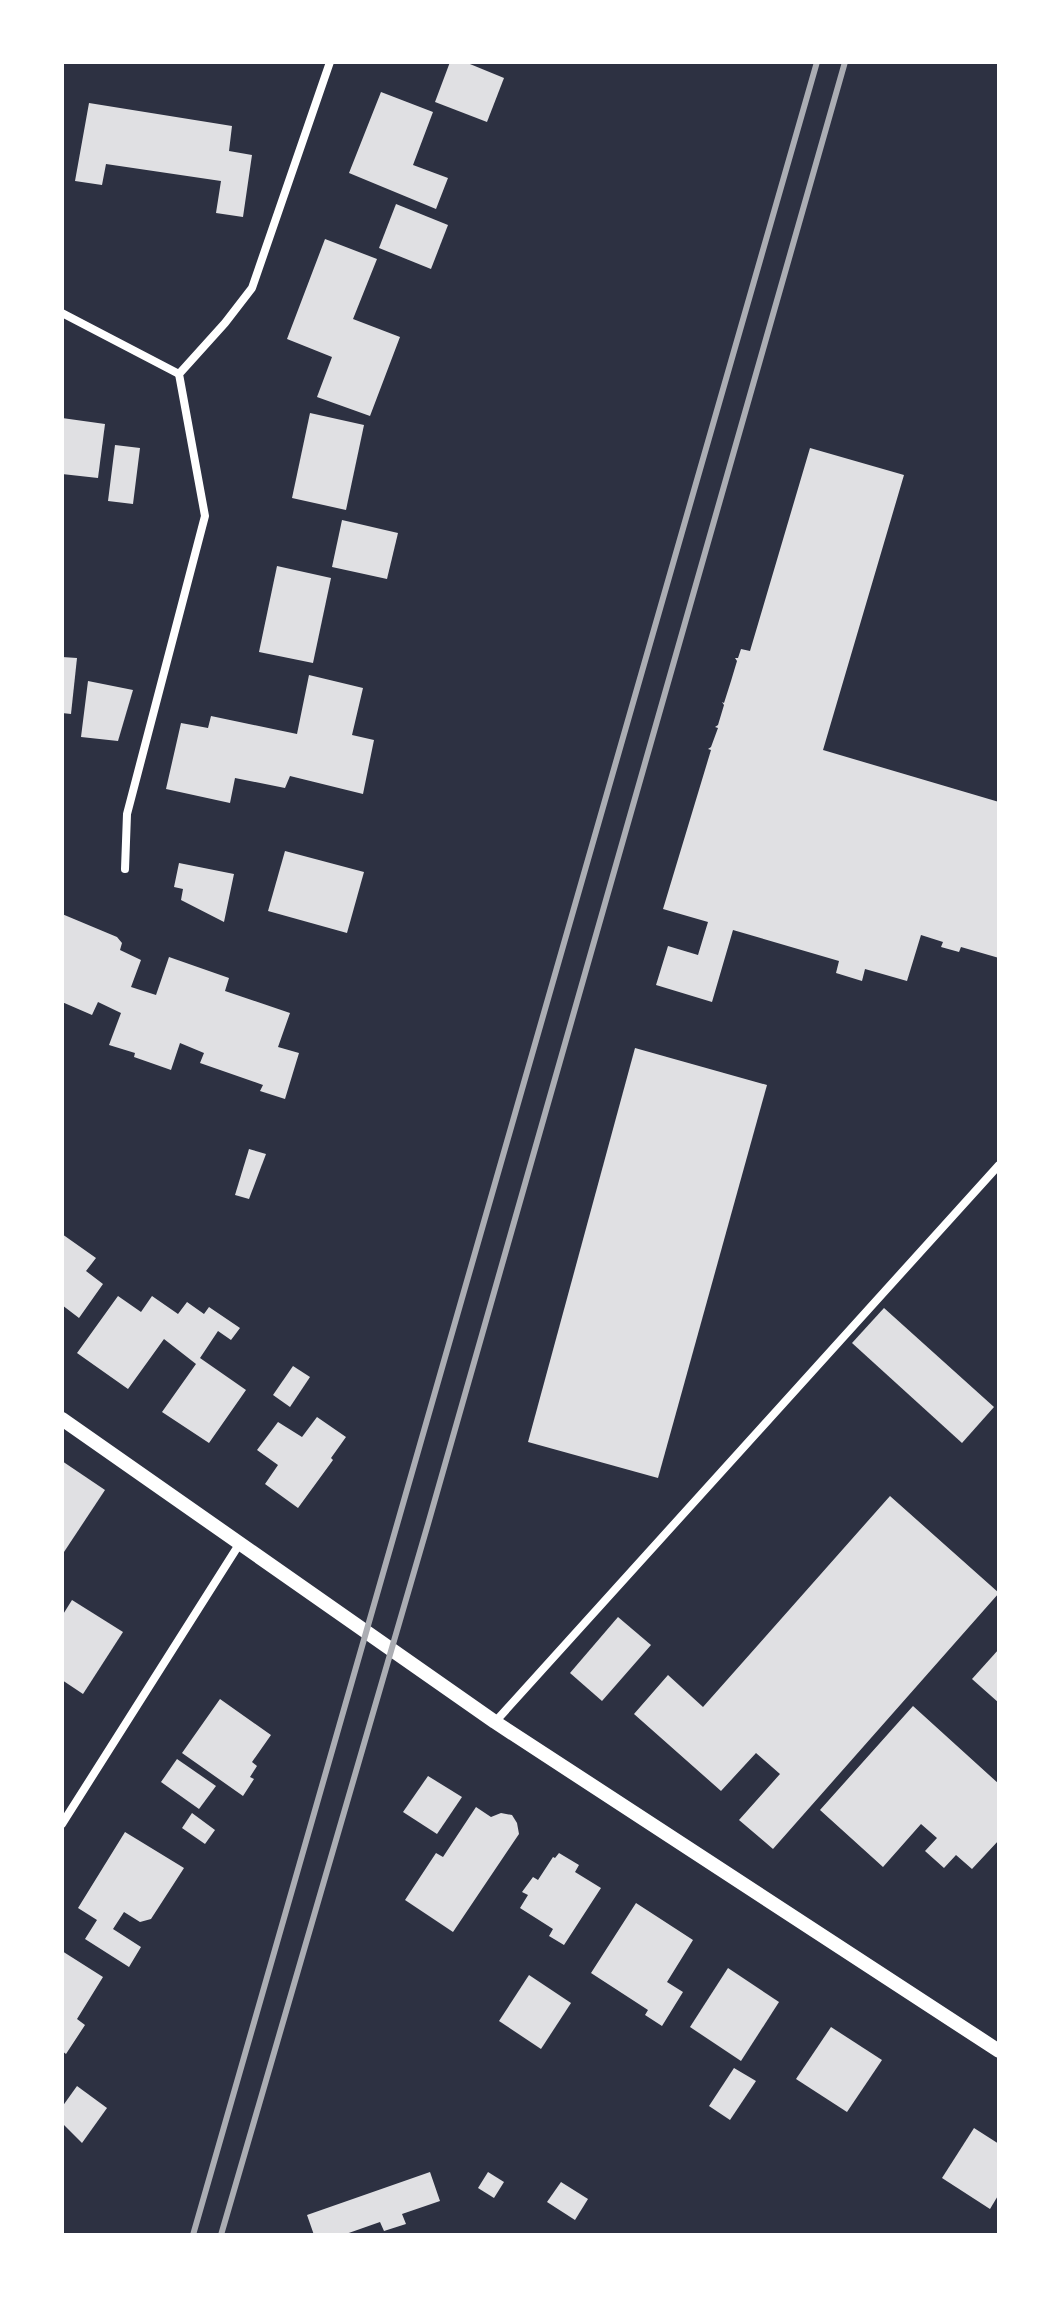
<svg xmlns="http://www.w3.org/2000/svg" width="1061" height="2297" viewBox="0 0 1061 2297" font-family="'Archivo Narrow',sans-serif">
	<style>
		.building { fill: #e0e0e3 }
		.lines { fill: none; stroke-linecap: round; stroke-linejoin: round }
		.minor { stroke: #fff; stroke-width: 8 }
		.tertiary { stroke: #fff; stroke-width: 14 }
		.rail { stroke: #abadb3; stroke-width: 6 }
	</style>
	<rect width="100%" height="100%" fill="#2d3142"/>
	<g class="building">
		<path d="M 450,62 L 465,62 L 504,78 L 487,122 L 435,102 Z"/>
		<path d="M 381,92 L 433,112 L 413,165 L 448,178 L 436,209 L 349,173 Z"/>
		<path d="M 89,103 L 232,126 L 229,151 L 252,155 L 243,217 L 216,213 L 221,181 L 106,164 L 102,185 L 75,181 Z"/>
		<path d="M 396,204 L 448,225 L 431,269 L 379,248 Z"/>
		<path d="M 325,239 L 377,259 L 353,319 L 400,337 L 370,416 L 317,397 L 332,357 L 287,339 Z"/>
		<path d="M 310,413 L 364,425 L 346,510 L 292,498 Z"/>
		<path d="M 62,418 L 105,424 L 98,478 L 62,474 Z"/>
		<path d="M 115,445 L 140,448 L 133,504 L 108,501 Z"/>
		<path d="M 810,448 L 904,475 L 823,750 L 999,802 L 999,958 L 961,947 L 959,952 L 941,947 L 943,942 L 921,935 L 907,981 L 865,969 L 862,981 L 836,973 L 839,961 L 733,930 L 712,1002 L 656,985 L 668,946 L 698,955 L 708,922 L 663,909 L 711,750 L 708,749 L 711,747 L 718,728 L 715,727 L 718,725 L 724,705 L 722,702 L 724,703 L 731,681 L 737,661 L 735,658 L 738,658 L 741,649 L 750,651 Z"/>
		<path d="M 342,520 L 398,533 L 387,579 L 332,567 Z"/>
		<path d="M 277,566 L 331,578 L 313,663 L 259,652 Z"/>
		<path d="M 62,657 L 77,658 L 71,714 L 62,713 Z"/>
		<path d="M 309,675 L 363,688 L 352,735 L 374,740 L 363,794 L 290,776 L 285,788 L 235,778 L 230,803 L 166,789 L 181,723 L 208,728 L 211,716 L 297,734 Z"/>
		<path d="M 88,681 L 133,690 L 118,741 L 81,737 Z"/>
		<path d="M 285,851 L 364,872 L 347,933 L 268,911 Z"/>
		<path d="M 179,863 L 234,874 L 224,922 L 181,900 L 183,889 L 174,887 Z"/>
		<path d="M 62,914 L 117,937 L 122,943 L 120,950 L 141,960 L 131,987 L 156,995 L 169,957 L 229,978 L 225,991 L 290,1013 L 278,1047 L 299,1053 L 285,1099 L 260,1091 L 263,1085 L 200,1063 L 204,1053 L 180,1043 L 171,1070 L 134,1057 L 135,1053 L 109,1045 L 121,1013 L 98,1002 L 92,1015 L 62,1002 Z"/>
		<path d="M 635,1048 L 767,1085 L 658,1478 L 528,1442 Z"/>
		<path d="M 249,1149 L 266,1154 L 249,1199 L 235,1195 Z"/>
		<path d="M 62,1234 L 96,1258 L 86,1271 L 103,1284 L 79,1318 L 62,1305 Z"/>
		<path d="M 118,1296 L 141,1312 L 152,1296 L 178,1314 L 187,1302 L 204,1314 L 209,1307 L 240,1328 L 231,1340 L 218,1331 L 200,1358 L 246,1390 L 209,1443 L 162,1412 L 196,1364 L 164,1339 L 128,1389 L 77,1353 Z"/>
		<path d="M 884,1308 L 994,1407 L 962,1443 L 852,1343 Z"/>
		<path d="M 293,1366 L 310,1377 L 290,1407 L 273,1395 Z"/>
		<path d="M 317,1417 L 346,1437 L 331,1458 L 333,1460 L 298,1508 L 265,1484 L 278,1465 L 257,1450 L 278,1422 L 302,1437 Z"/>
		<path d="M 62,1461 L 105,1490 L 62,1555 Z"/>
		<path d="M 890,1496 L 999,1593 L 773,1849 L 739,1820 L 780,1774 L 756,1753 L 721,1791 L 634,1714 L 668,1675 L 703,1707 Z"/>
		<path d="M 72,1600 L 123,1632 L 83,1694 L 62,1680 L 62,1616 Z"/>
		<path d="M 618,1617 L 651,1645 L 602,1701 L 570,1673 Z"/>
		<path d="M 999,1649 L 999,1703 L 972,1679 Z"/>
		<path d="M 220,1699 L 271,1735 L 252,1762 L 257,1766 L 250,1777 L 254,1779 L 243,1796 L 182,1753 Z"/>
		<path d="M 913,1706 L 999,1784 L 999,1840 L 972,1869 L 956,1855 L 944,1868 L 925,1851 L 937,1838 L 921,1824 L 883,1867 L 820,1810 Z"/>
		<path d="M 177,1759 L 216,1786 L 199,1809 L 161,1782 Z"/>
		<path d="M 428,1776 L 462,1797 L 437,1834 L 403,1812 Z"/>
		<path d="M 476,1807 L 491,1817 L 501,1813 L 512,1815 L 517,1823 L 519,1834 L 453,1932 L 405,1900 L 436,1853 L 443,1857 Z"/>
		<path d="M 192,1813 L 215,1830 L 205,1844 L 182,1828 Z"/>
		<path d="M 125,1832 L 184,1868 L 151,1919 L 140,1922 L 124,1912 L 113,1929 L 141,1947 L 129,1967 L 85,1939 L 97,1920 L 78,1908 Z"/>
		<path d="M 559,1853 L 579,1865 L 575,1872 L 601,1888 L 564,1945 L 549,1936 L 553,1929 L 520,1908 L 528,1895 L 522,1892 L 533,1877 L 538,1880 L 553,1857 L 555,1858 Z"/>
		<path d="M 636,1903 L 693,1940 L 667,1982 L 683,1992 L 662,2026 L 645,2015 L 648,2010 L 591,1973 Z"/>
		<path d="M 62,1951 L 103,1977 L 77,2019 L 85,2025 L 66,2054 L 62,2051 Z"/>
		<path d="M 728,1968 L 779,2002 L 741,2061 L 690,2027 Z"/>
		<path d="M 529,1975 L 571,2003 L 541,2049 L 499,2021 Z"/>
		<path d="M 831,2027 L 882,2060 L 847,2112 L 796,2079 Z"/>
		<path d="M 734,2068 L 756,2081 L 730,2120 L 709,2106 Z"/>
		<path d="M 77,2086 L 107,2108 L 82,2143 L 62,2123 L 62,2107 Z"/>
		<path d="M 974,2128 L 999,2144 L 999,2194 L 990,2209 L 942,2178 Z"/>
		<path d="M 430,2172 L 440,2201 L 402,2214 L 406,2224 L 384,2231 L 380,2222 L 343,2235 L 314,2235 L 307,2215 Z"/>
		<path d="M 488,2172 L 504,2182 L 494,2198 L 478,2188 Z"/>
		<path d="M 561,2182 L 588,2199 L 575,2220 L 547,2202 Z"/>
	</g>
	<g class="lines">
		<g class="minor">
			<path d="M 62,313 L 179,374"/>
			<path d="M 125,869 L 127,814 L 205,516 L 179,374 L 225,323 L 252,288 L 330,62"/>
			<path d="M 495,1722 L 999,1165"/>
			<path d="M 62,1824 L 240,1543"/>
		</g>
		<path class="tertiary" d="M 62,1419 L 495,1722 L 999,2051"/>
		<g class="rail">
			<path d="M 193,2235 L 817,62"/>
			<path d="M 221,2235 L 428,1524 L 845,62"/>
		</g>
	</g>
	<rect width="1061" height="2297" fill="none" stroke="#ffffff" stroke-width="128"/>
</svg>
